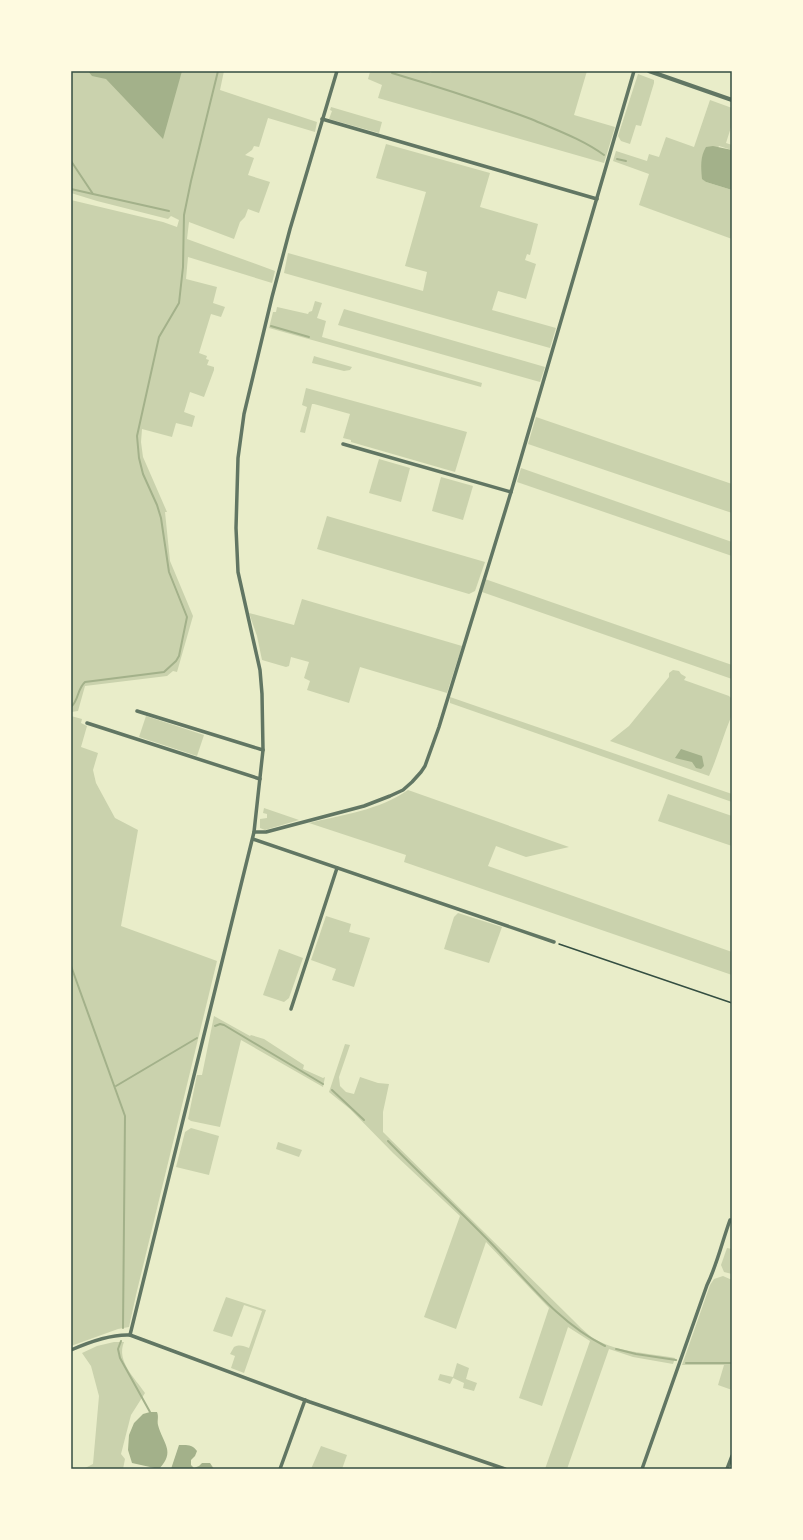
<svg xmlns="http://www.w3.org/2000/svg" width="803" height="1540" viewBox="0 0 803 1540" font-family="'Open Sans',sans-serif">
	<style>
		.green { fill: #cad2ad }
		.water { fill: #a3b18a }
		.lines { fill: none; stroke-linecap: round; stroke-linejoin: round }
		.stream { stroke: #a3b18a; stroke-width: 2 }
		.path { stroke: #344e41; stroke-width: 1.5 }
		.minor { stroke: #617663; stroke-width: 3.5 }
		.tertiary { stroke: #617663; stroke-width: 4.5 }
		.neatline { fill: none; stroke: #344e41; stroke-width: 1.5 }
	</style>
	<rect width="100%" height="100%" fill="#e9edc9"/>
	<g class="green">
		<path d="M 71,71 L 224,71 L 220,90 L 317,122 L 315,132 L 268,118 L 259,147 L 254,146 L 252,150 L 245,155 L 254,158 L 248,175 L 270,182 L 259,213 L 248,209 L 245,217 L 240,222 L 234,239 L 189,222 L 187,239 L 275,271 L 272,283 L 188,257 L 186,279 L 217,287 L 213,303 L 225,307 L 221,317 L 211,314 L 199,353 L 207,356 L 206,359 L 209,360 L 207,365 L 214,367 L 214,370 L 204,397 L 190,392 L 184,412 L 195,416 L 192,427 L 176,423 L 172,437 L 142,429 L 141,442 L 143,457 L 167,512 L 165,512 L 170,561 L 193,616 L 177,672 L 173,671 L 167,676 L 85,686 L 78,711 L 71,712 L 71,200 L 163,222 L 177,227 L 179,220 L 171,216 L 168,219 L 97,201 L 71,193 Z"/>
		<path d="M 369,71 L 423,71 L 431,73 L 432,71 L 587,71 L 574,115 L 615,127 L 604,163 L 378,98 L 382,85 L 368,79 L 370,72 Z"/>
		<path d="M 638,74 L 654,80 L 654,83 L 641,126 L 636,125 L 630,144 L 621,141 L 618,136 Z"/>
		<path d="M 710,100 L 732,108 L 732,124 L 726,143 L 732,145 L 732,150 L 719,146 L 703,179 L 706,182 L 732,190 L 732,239 L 639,205 L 649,174 L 613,161 L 616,151 L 647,161 L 649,154 L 659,157 L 666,137 L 694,147 Z"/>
		<path d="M 331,107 L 382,122 L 379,133 L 329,119 L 332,111 L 330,110 Z"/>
		<path d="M 386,144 L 490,173 L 480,207 L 538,224 L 530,255 L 527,254 L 525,260 L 536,264 L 526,299 L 498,291 L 492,310 L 556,328 L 550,348 L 284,273 L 288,253 L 423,291 L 427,272 L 405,266 L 426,192 L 376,178 Z"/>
		<path d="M 315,301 L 322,303 L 317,318 L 326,321 L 322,337 L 482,383 L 481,387 L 269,328 L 273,312 L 276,312 L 277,307 L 308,314 L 309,312 L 312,311 Z"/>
		<path d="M 344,309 L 545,367 L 540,382 L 338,325 Z"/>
		<path d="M 314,356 L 317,357 L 352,367 L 350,370 L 344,371 L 312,363 Z"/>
		<path d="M 306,388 L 467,432 L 455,472 L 351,442 L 351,440 L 343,438 L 350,414 L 314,404 L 312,404 L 305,433 L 300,432 L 307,407 L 302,405 Z"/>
		<path d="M 536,417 L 732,484 L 732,513 L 528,444 Z"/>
		<path d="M 379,459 L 410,468 L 401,502 L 369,493 Z"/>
		<path d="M 521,468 L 732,542 L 732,556 L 517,482 Z"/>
		<path d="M 441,477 L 473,486 L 463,520 L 432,511 Z"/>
		<path d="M 327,516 L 485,562 L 475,591 L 469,594 L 317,549 Z"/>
		<path d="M 485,579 L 732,665 L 732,679 L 482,592 Z"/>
		<path d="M 302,599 L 462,646 L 447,693 L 360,667 L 349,703 L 307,690 L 310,681 L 304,678 L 309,662 L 291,657 L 289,666 L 286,667 L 262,660 L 257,636 L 249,613 L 294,625 Z"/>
		<path d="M 673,670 L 679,671 L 681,674 L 686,677 L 684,680 L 729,696 L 732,699 L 732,717 L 731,717 C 723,736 718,756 709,776 L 610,741 L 629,726 L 669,677 L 669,673 Z"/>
		<path d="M 450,697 L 732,794 L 732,802 L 450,703 Z"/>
		<path d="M 71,716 L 82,719 L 81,723 L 87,726 L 81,747 L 98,753 L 93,770 L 96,783 L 115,818 L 138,830 L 121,926 L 217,961 L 136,1295 L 129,1327 L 118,1329 L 71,1346 Z"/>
		<path d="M 146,716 L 204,735 L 197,756 L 139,737 Z"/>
		<path d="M 408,790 L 569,847 L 526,857 L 496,846 L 488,866 L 732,952 L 732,975 L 404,862 L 406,855 L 309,823 C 342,815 380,810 408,790 Z"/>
		<path d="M 668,794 L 732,816 L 732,846 L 658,821 Z"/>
		<path d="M 264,808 L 299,820 L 265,830 L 260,828 L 260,819 L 267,818 L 267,814 L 263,813 Z"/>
		<path d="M 458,913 L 502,927 L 489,963 L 444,949 L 454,917 Z"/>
		<path d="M 326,916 L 351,924 L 349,932 L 370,938 L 354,987 L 332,980 L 336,969 L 311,960 Z"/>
		<path d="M 279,949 L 303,958 L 289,998 L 284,1002 L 263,995 Z"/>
		<path d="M 214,1016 L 250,1036 L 251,1035 L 264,1039 L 304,1065 L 303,1069 L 323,1078 L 325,1077 L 323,1087 L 241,1040 L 220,1127 L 191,1121 L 188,1119 L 197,1075 L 202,1075 Z"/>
		<path d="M 345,1044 L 350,1045 L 339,1077 L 340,1086 L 346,1092 L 354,1094 L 360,1077 L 378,1083 L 389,1084 L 383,1112 L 383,1132 L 572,1319 C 578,1325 584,1331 590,1336 C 612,1352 649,1353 675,1358 L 673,1364 L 633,1357 L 609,1349 L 567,1469 L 545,1469 L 590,1341 L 568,1327 L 542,1406 L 519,1398 L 549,1308 L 486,1242 L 456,1329 L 424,1317 L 460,1216 L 393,1153 L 350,1109 L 329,1092 Z"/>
		<path d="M 191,1128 L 219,1136 L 209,1175 L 176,1167 L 185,1132 Z"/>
		<path d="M 278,1142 L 302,1150 L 299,1157 L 276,1149 Z"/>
		<path d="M 727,1248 L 732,1249 L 732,1274 L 724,1272 L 721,1265 Z"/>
		<path d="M 723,1276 L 732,1280 L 732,1390 L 718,1385 L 724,1365 L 682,1365 L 710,1285 L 714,1279 Z"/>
		<path d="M 226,1297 L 266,1310 L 244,1373 L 231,1368 L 235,1356 L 230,1354 L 234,1347 C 240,1344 243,1346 249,1348 L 262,1311 L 244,1305 L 232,1337 L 213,1331 Z"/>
		<path d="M 114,1342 L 124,1342 C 116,1361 135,1378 145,1393 L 131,1415 L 121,1454 L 125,1459 L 123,1469 L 83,1469 L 93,1464 L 99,1396 L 91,1366 L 82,1353 L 97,1346 Z"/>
		<path d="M 457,1363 L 469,1368 L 466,1379 L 477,1383 L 474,1391 L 463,1388 L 464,1383 L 453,1378 L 450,1384 L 438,1380 L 440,1374 L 453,1377 Z"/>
		<path d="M 321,1446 L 347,1455 L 342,1469 L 311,1469 Z"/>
	</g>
	<g class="water">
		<path d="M 88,71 L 182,71 L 163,139 L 106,79 L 92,76 Z"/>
		<path d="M 713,146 L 732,150 L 732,190 L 706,182 L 702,179 C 701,167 700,157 706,147 Z"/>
		<path d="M 681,749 L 702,756 L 704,766 L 701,769 L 696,768 L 692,762 L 675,758 Z"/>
		<path d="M 150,1412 L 157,1412 C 159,1417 157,1420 158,1425 C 163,1444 176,1451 159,1469 L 132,1463 L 128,1450 L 129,1435 L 134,1423 L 143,1414 Z"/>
		<path d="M 179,1445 C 187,1445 192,1444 197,1451 L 195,1456 L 191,1460 L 191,1465 L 194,1468 L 199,1466 L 202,1463 L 210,1463 L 214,1469 L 171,1469 Z"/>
	</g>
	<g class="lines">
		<g class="stream">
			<path d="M 392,73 C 439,87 485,102 531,119 C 556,130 582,139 604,155"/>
			<path d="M 617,159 L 626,161"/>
			<path d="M 71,161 L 93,194 L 169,211"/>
			<path d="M 71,189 L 93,194"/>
			<path d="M 271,326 L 309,337"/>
			<path d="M 71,707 C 79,700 77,689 85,682 L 164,672 L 176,661 L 179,656 L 187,617 L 169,572 L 161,518 L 157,505 L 143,474 L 139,458 L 137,436 L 159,337 L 179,303 L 183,267 L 184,215 L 191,181 L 218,71"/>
			<path d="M 71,966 L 125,1116 L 123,1328"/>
			<path d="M 215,1026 L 220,1024 L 224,1025 L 323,1084"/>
			<path d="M 116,1086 L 197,1038"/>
			<path d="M 332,1090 L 364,1120"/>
			<path d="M 388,1141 C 421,1175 457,1208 490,1242 C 526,1279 558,1323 605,1346"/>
			<path d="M 121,1341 L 118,1349 L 120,1358 L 150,1412"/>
			<path d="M 616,1349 L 636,1354 L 676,1360"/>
			<path d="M 686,1363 L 732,1363"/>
		</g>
		<path class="path" d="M 559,944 L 732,1003"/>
		<g class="minor">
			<path d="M 322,119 L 597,199"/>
			<path d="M 343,444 L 511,492"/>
			<path d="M 137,711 L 263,750"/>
			<path d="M 87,723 L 260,779"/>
			<path d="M 254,832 L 266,832 L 364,806 L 390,796 L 403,790 L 412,782 L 421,772 L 425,766 L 439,727 L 511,492 L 634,71"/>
			<path d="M 253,839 L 554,942"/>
			<path d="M 291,1009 L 337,868"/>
			<path d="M 130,1335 L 254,832 L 263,750 L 262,694 L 260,670 L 238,572 L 236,528 L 238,458 L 244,414 L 272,297 L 290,229 L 337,71"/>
			<path d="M 71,1350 C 89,1342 110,1334 130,1335 L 310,1402 L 505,1469"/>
			<path d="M 280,1469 L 305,1400"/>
			<path d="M 642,1469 L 707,1285 C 717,1265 722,1242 730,1220"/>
			<path d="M 727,1469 L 732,1456"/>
		</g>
		<path class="tertiary" d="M 649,71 L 732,100"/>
	</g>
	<rect width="803" height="1540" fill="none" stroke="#fefae0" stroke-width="144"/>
	<rect x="72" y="72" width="659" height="1396" class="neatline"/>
</svg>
